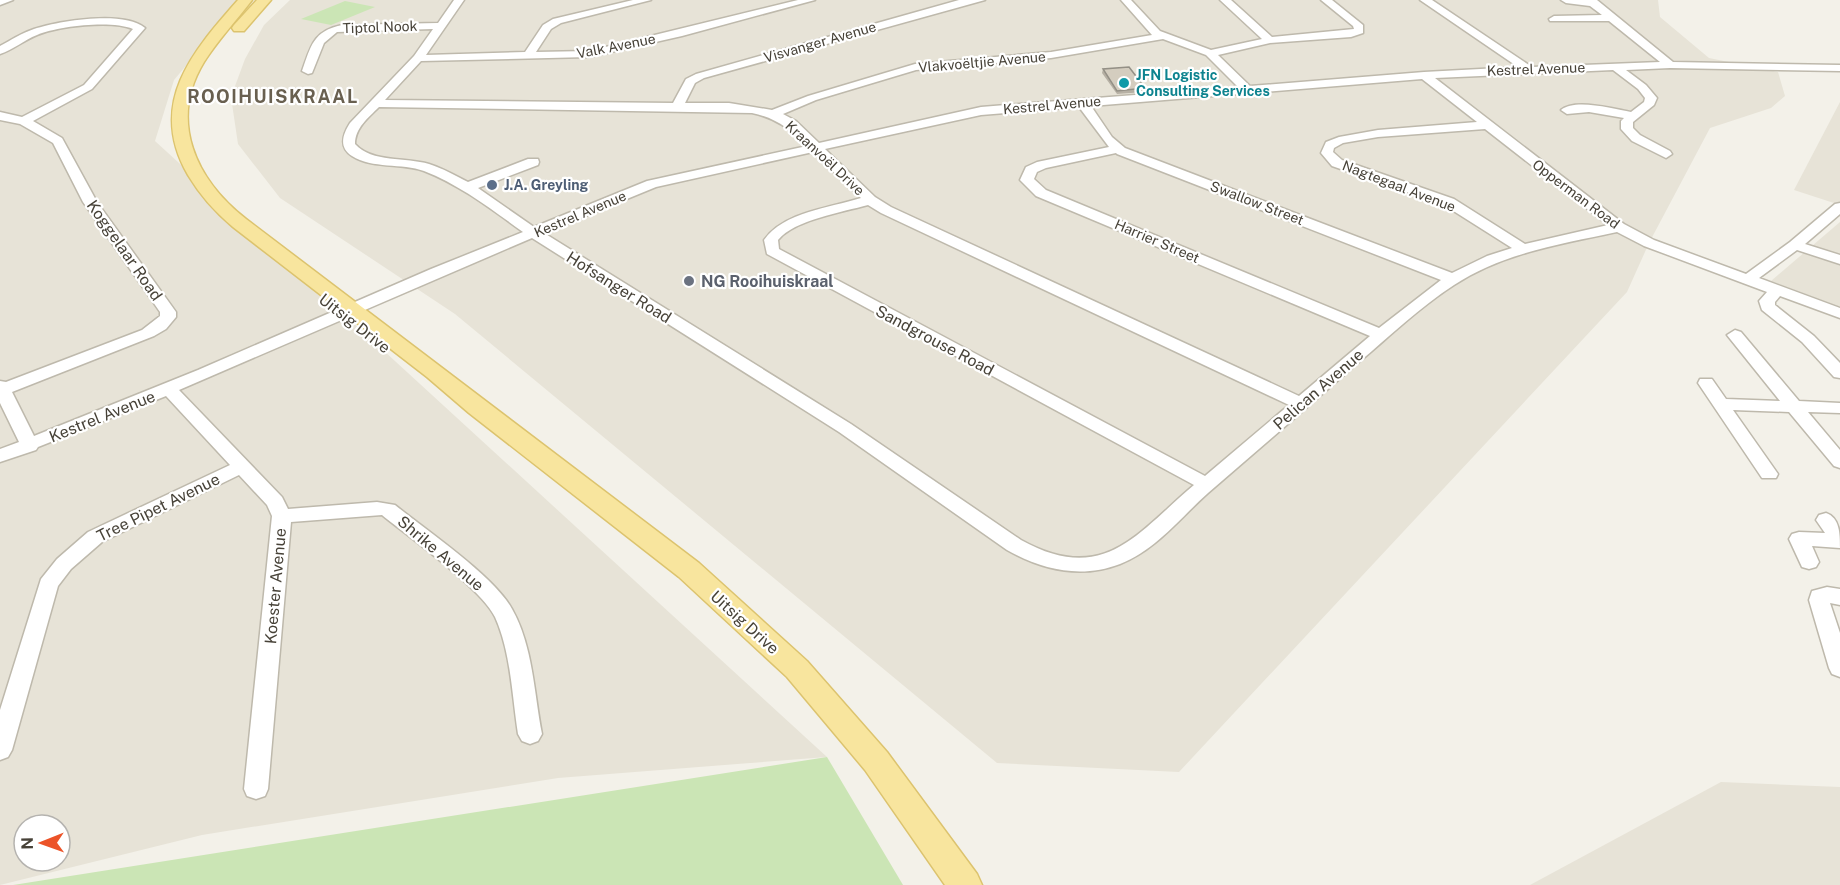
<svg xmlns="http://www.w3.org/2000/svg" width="1840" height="885" viewBox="0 0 1840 885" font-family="'Public Sans',sans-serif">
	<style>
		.residential { fill: #e7e3d7; fill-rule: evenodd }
		.green { fill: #cbe5b5 }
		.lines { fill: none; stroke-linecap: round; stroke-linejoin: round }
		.minor-casing { stroke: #beb9ac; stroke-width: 3 }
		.major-casing { stroke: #dcc36e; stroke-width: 3 }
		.minor { fill: #fff; fill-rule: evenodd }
		.major { fill: #f8e59e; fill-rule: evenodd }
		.wall { fill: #b6b0a4 }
		.building { fill: #d4cdbf; stroke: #949086; stroke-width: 1.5 }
		.culture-dot { fill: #0f9aa8; stroke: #fff; stroke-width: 2 }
		.service-dot { fill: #5c6f8a; stroke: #fff; stroke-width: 2 }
		.worship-dot { fill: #6b7280; stroke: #fff; stroke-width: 2 }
		.labels { text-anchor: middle; stroke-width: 4.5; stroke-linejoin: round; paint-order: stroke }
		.far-street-label { font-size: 14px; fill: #474238; stroke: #fff }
		.far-culture-label { font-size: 14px; font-weight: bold; fill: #0d838f; stroke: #fff; text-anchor: start }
		.far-service-label { font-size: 14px; font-weight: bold; fill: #4e5e75; stroke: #fff; text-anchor: start }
		.street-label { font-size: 16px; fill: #474238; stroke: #fff }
		.worship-label { font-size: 16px; font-weight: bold; fill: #5b616d; stroke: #fff; text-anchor: start }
		.far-district-label { font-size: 18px; font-weight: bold; letter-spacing: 1.5px; fill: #696050; stroke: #fff }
	</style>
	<rect width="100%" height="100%" fill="#f3f1e9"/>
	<g class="residential">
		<path d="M 0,0 L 241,0 L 174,80 L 155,141 L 827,757 L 558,778 L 202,835 L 0,885 ZM 24,825 L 60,825 L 60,861 L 24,861 Z"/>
		<path d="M 290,0 L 1658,0 L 1660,17 L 1709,58 L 1778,72 L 1785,96 L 1771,108 L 1710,128 L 1649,243 L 1627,292 L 1179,772 L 997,763 L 455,314 L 280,198 L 238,144 L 231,97 L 245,59 L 264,25 Z"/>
		<path d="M 1840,102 L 1840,205 L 1794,190 Z"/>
		<path d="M 1840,222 L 1840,307 L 1771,281 Z"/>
		<path d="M 1721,782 L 1840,787 L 1840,885 L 1530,885 Z"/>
	</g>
	<g class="green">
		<path d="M 345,1 L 375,7 L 331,25 L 301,19 Z"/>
		<path d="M 827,757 L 903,885 L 13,885 Z"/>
	</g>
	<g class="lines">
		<g class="minor-casing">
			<g id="minor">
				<path d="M 0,0 L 13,0 L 0,5 Z"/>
				<path d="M 454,0 L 464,0 L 426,55 L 525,52 L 543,25 L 553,19 L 633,0 L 651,0 L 561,23 L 551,29 L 536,52 L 589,51 L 798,0 L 815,0 L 682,36 L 589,57 L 421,61 L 385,100 L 673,103 L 686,79 L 696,74 L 959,0 L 985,0 L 704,78 L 695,83 L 685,103 L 729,103 L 772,110 L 808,96 L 915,64 L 1051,52 L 1152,35 L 1121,0 L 1131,0 L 1160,31 L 1211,50 L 1262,39 L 1220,0 L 1231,0 L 1272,37 L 1354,29 L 1353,26 L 1321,0 L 1332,0 L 1363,25 L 1363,33 L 1351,37 L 1270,43 L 1218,55 L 1250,86 L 1424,72 L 1518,67 L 1420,0 L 1432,0 L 1532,67 L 1660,62 L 1609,21 L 1550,21 L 1549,19 L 1554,16 L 1602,15 L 1590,6 L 1566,3 L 1561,0 L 1597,0 L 1673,62 L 1840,65 L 1840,71 L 1670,68 L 1626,70 L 1646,85 L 1657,98 L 1654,105 L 1633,122 L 1633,128 L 1640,135 L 1670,151 L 1672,154 L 1666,158 L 1632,141 L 1621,129 L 1621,121 L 1624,118 L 1589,112 L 1567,114 L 1561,110 C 1575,98 1614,109 1631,112 L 1644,102 L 1645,98 L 1638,89 L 1613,70 L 1435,78 L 1624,224 L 1654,240 L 1746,274 L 1790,242 L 1835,204 L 1840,203 L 1840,214 L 1805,244 L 1840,255 L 1840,264 L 1797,250 L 1759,278 L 1840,308 L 1840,318 L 1780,296 L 1775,302 L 1775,305 L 1814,336 L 1840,363 L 1840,378 L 1834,377 L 1802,342 L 1762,310 L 1759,301 L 1767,292 L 1644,246 L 1617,232 C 1561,244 1503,253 1454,285 C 1420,307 1390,336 1359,362 C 1309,406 1259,449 1208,493 C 1180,518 1156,550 1120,564 C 1081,579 1042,570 1007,550 L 839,432 L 532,238 L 179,390 L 282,497 L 288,509 L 377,502 L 395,505 C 426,530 494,576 512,609 C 533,646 534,693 542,734 L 538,741 L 530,744 L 522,741 L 518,734 C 512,696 511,652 495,617 C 482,589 409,537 382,515 L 291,522 L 268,789 L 265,796 L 256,799 L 247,796 L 244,789 L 272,516 L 267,505 L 239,475 L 102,542 L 71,569 L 58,586 L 12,750 L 8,757 L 0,760 L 0,710 L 41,579 L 57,559 L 88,532 L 230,465 L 166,396 L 38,447 L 36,450 L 0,462 L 0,449 L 19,442 L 0,403 L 0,381 L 6,382 L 142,330 L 160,316 L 160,312 L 83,202 L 53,143 L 20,124 L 0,120 L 0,112 L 22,117 L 84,85 L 133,29 C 111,20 59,26 37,35 C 24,40 13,50 0,54 L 0,46 C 11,40 22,33 34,29 C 59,21 124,10 145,28 L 92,89 L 33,121 L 62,138 L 97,202 L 176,312 L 176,317 L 166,329 L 154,336 L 12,392 L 34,436 L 198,370 L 431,269 L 523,232 C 491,209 460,185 424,171 C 402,163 372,169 352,156 C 338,147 343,134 350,123 L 414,56 L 433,29 L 337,32 L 324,43 L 312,73 L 308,74 L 302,71 C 311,46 313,31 342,25 L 438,23 ZM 1163,39 L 1206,55 L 1238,87 L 981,107 L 819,143 L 796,121 L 783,114 L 816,100 L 916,70 L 1051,58 ZM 1422,79 L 1477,122 L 1378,130 L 1339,137 L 1326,142 L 1321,153 L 1332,166 L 1444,205 L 1512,248 L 1487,256 L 1452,273 L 1125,148 L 1112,137 L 1091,106 ZM 379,107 L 752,113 C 776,118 790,129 807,146 L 647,181 L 534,227 L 478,188 L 538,165 L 539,162 L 538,159 L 528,159 L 468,182 C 456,176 442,168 429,164 C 406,157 372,163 355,144 C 355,128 368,118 379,107 ZM 1079,107 L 1109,147 L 1037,162 L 1026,167 L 1020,180 L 1036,196 L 1370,336 L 1299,396 L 891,207 L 875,197 L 825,149 L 981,115 ZM 1485,129 L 1608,225 L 1525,244 L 1454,199 L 1342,160 L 1333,152 L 1334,148 L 1343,143 L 1378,137 ZM 813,152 L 861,198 C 829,208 784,212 764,240 L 767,254 L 1194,485 C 1136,534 1104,586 1021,540 L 851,424 L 544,233 L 656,187 ZM 1116,153 L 1117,154 L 1441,280 L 1379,328 L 1046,190 L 1034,179 L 1037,172 L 1046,168 ZM 868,205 L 881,213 L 1289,405 L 1205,476 L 779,249 L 778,240 C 794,220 843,212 868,205 Z"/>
				<path d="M 1735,330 L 1741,332 L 1799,401 L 1840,403 L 1840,413 L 1808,412 L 1840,450 L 1840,468 L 1834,466 L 1789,412 L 1733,410 L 1778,474 L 1776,478 L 1762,478 L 1698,383 L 1700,379 L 1712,379 L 1726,399 L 1780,401 L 1727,335 Z"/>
				<path d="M 1826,513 C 1840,518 1840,534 1840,548 L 1812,546 L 1819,562 L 1816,567 L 1809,569 L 1802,567 L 1789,539 L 1792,534 L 1799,532 L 1825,533 L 1816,520 L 1819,515 Z"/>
				<path d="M 1827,587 L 1840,589 L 1840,605 L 1830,603 L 1840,633 L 1840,677 L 1832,674 L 1829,668 L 1809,600 L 1812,591 Z"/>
			</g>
		</g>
		<g class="major-casing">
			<g id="major">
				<path d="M 238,0 L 252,0 C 236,21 218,40 204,62 C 168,121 196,180 246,219 L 699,563 L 807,661 L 887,752 L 977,874 L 982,885 L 945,885 L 865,770 L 787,677 L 679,577 L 469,413 L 427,377 L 233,227 C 215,212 200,195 188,175 C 147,104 192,52 238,0 Z"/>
				<path d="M 257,0 L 271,0 L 244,31 L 234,31 L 232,28 L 234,25 Z"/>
			</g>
		</g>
		<use href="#minor" class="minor"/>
		<use href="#major" class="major"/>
	</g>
	<path class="wall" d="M 1103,69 L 1145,88 L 1145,92 L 1117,94 L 1102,73 Z"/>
	<path class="building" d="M 1129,67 L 1145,88 L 1117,91 L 1103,69 Z"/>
	<circle class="culture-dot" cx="1124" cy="83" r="6"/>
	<circle class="service-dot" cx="492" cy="185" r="6"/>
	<circle class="worship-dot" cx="689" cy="281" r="6"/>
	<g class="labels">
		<g class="far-street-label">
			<text transform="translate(380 27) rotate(-2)" y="5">Tiptol Nook</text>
			<text transform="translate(820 42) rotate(-16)" y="5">Visvanger Avenue</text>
			<text transform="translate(616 46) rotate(-11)" y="5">Valk Avenue</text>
			<text transform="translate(982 62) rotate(-5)" y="5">Vlakvoëltjie Avenue</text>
			<text transform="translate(1536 69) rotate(-2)" y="5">Kestrel Avenue</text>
			<text transform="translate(1052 105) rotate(-5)" y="5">Kestrel Avenue</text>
			<text transform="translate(825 158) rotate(43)" y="5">Kraanvoël Drive</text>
			<text transform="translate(1399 186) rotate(21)" y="5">Nagtegaal Avenue</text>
			<text transform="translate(1576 194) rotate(37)" y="5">Opperman Road</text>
			<text transform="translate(1257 203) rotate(21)" y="5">Swallow Street</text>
			<text transform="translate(580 214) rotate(-23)" y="5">Kestrel Avenue</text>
			<text transform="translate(1157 241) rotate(23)" y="5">Harrier Street</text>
		</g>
		<g class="far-culture-label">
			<text x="1136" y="80">JFN Logistic<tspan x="1136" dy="16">Consulting Services</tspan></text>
		</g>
		<g class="far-service-label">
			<text x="504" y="190">J.A. Greyling</text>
		</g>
		<g class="street-label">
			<text transform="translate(125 250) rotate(55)" y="6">Koggelaar Road</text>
			<text transform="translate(619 287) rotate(32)" y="6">Hofsanger Road</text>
			<text transform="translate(355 323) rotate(38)" y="6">Uitsig Drive</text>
			<text transform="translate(935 340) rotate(28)" y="6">Sandgrouse Road</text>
			<text transform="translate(1318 389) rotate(-41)" y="6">Pelican Avenue</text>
			<text transform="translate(102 416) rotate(-22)" y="6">Kestrel Avenue</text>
			<text transform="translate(158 507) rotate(-26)" y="6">Tree Pipet Avenue</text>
			<text transform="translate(441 553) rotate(40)" y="6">Shrike Avenue</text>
			<text transform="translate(275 586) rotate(-85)" y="6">Koester Avenue</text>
			<text transform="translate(745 622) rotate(42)" y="6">Uitsig Drive</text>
		</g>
		<g class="worship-label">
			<text x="701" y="287">NG Rooihuiskraal</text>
		</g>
		<g class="far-district-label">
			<text x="273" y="103">ROOIHUISKRAAL</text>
		</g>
	</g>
	<g transform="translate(42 843) rotate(269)"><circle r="28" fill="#ffffff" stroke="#b5b3af" stroke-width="1.5"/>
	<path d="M0-4.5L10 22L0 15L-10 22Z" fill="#ec5328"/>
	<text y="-9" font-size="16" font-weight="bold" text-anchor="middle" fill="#474238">N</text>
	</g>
</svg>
